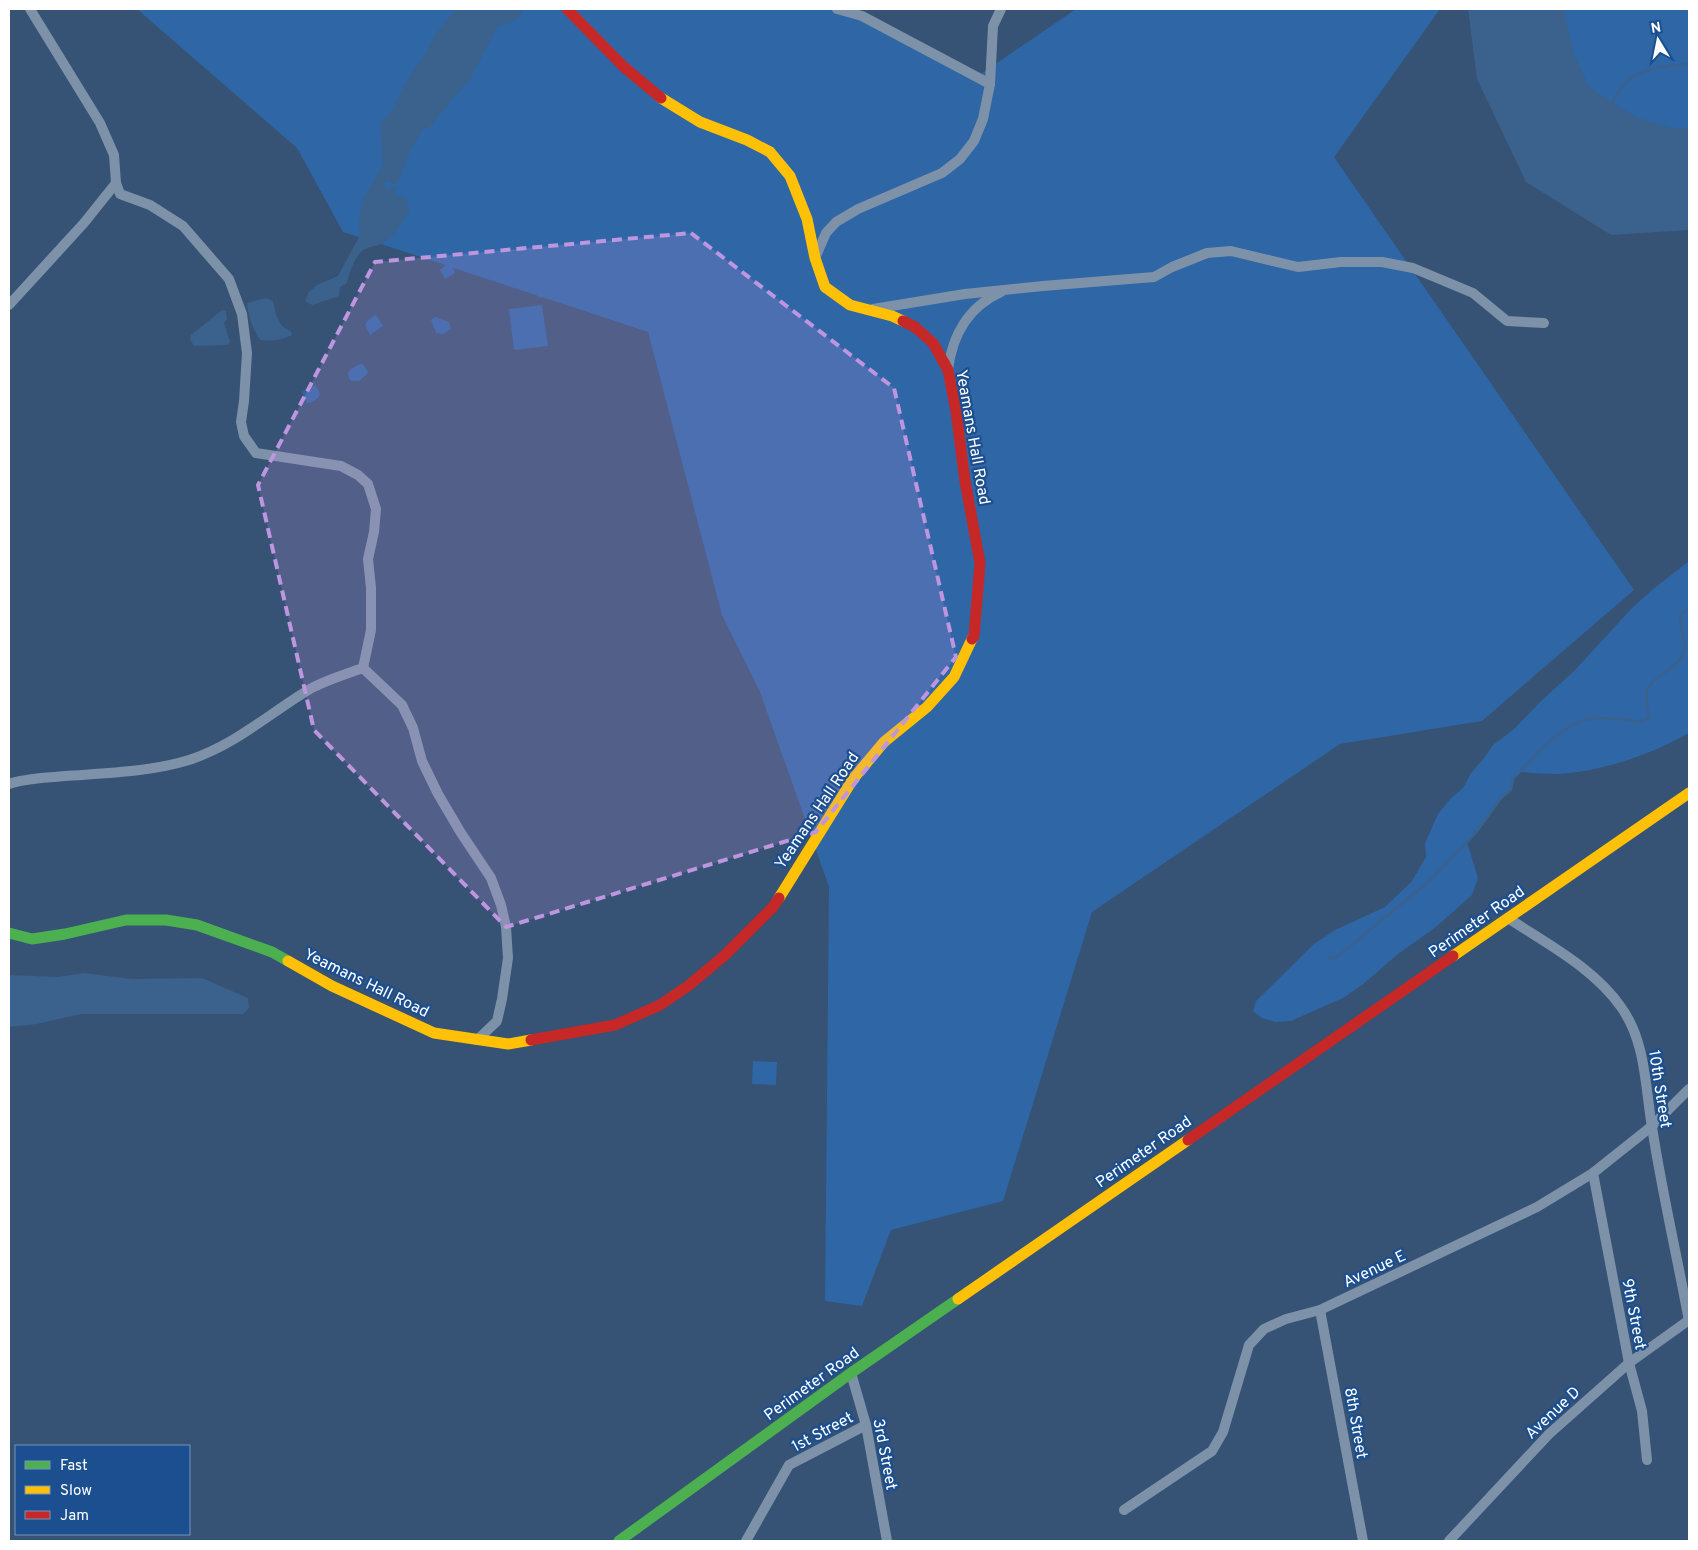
<svg xmlns="http://www.w3.org/2000/svg" width="1698" height="1550" viewBox="0 0 1698 1550" font-family="Overpass,sans-serif">
	<style>
		.green { fill: #2f66a5 }
		.water { fill: #3b618d }
		.lines { fill: none; stroke-linecap: round; stroke-linejoin: round }
		.stream { stroke: #3b618d; stroke-width: 2.5 }
		.street { stroke: #7d92a8; stroke-width: 10 }
		.fast { stroke: #4caf50; stroke-width: 11 }
		.slow { stroke: #ffc107; stroke-width: 11 }
		.jam { stroke: #c62828; stroke-width: 11 }
		.marked { fill: #bd96df; fill-opacity: 0.2; stroke: #bd96df; stroke-width: 4; stroke-dasharray: 10 6; stroke-linejoin: round }
		.labels { text-anchor: middle; stroke-width: 4.5; stroke-linejoin: round; paint-order: stroke }
		.street-label { font-size: 16px; fill: #fff; stroke: #1b4f8f }
	</style>
	<rect width="100%" height="100%" fill="#365274"/>
	<g class="green">
		<path d="M 137,9 L 843,9 L 975,78 L 1076,9 L 1440,9 L 1334,157 L 1634,590 L 1482,721 L 1340,744 L 1092,912 L 1003,1201 L 891,1230 L 862,1306 L 825,1301 L 829,887 L 760,692 L 722,615 L 648,332 L 545,298 L 539,297 L 536,295 L 453,268 L 455,273 L 445,279 L 440,270 L 446,265 L 343,232 L 297,148 Z"/>
		<path d="M 1544,9 L 1689,9 L 1689,137 L 1619,143 Z"/>
		<path d="M 542,305 L 548,346 L 514,350 L 509,309 Z"/>
		<path d="M 376,315 L 383,326 L 370,335 L 365,325 L 368,320 Z"/>
		<path d="M 435,317 L 449,322 L 451,329 L 443,334 L 436,333 L 431,320 Z"/>
		<path d="M 362,363 L 368,372 L 367,374 L 359,381 L 351,381 L 349,378 L 348,373 L 351,369 Z"/>
		<path d="M 316,385 L 320,394 C 319,399 312,403 307,403 L 302,392 Z"/>
		<path d="M 1689,561 L 1689,733 C 1650,755 1601,772 1556,774 C 1544,774 1532,773 1520,772 L 1513,779 L 1511,790 L 1502,797 L 1467,842 L 1478,878 L 1472,895 L 1436,927 L 1398,954 L 1362,985 L 1343,998 L 1291,1021 L 1275,1022 L 1262,1018 L 1253,1011 L 1256,1001 L 1314,944 L 1335,930 L 1385,907 L 1412,881 L 1426,857 L 1425,843 L 1438,814 L 1451,798 L 1463,788 L 1471,773 L 1484,758 L 1493,745 L 1514,729 L 1541,701 L 1574,671 L 1632,608 L 1652,590 Z"/>
		<path d="M 753,1061 L 777,1062 L 776,1085 L 752,1084 Z"/>
	</g>
	<g class="water">
		<path d="M 456,9 L 522,9 L 522,12 C 517,22 509,23 498,26 L 468,82 L 453,98 L 431,126 L 423,129 L 411,148 L 397,184 L 393,184 L 389,181 L 384,183 L 386,189 L 390,189 L 392,186 L 396,186 L 395,192 L 397,196 L 406,198 L 409,209 C 403,222 396,236 383,243 C 376,247 368,246 361,252 C 353,260 350,274 346,284 L 340,287 L 339,296 L 312,305 L 305,301 L 309,292 L 317,285 L 338,276 L 359,237 L 359,218 L 363,199 L 383,165 L 380,124 L 391,112 L 408,78 L 426,53 L 435,35 Z"/>
		<path d="M 1468,9 L 1564,9 L 1573,52 L 1589,87 L 1635,117 L 1671,128 L 1689,129 L 1689,230 L 1611,235 L 1526,182 L 1477,79 Z"/>
		<path d="M 266,298 L 273,301 C 276,313 277,327 291,331 L 292,335 C 282,340 271,342 260,340 C 253,328 248,317 247,303 Z"/>
		<path d="M 222,310 L 226,311 L 227,319 L 224,323 L 230,342 L 227,345 L 194,346 L 190,339 L 191,335 Z"/>
		<path d="M 84,973 L 132,979 L 202,978 L 248,998 L 249,1008 L 243,1014 L 81,1014 L 37,1024 L 9,1027 L 9,975 L 58,977 Z"/>
	</g>
	<g class="lines">
		<g class="stream">
			<path d="M 1612,103 C 1624,79 1635,72 1661,67 C 1671,66 1680,64 1689,64"/>
			<path d="M 1329,958 L 1336,958 L 1429,881 L 1475,834 L 1502,797 L 1511,790 L 1513,779 L 1546,744 L 1561,732 L 1580,721 L 1594,718 L 1623,719 L 1639,722 L 1649,718 C 1648,711 1646,702 1646,694 C 1647,680 1674,670 1681,658 C 1691,642 1677,632 1681,613 L 1689,609"/>
		</g>
		<g class="street">
			<path d="M 30,9 L 100,123 L 114,155 L 116,183 L 120,194 L 150,205 L 183,226 L 229,279 L 242,314 L 247,353 L 244,401 L 241,422 L 244,436 L 256,453 L 341,466 L 358,475 L 368,484 L 376,509 L 374,532 L 368,559 L 371,588 L 371,630 L 363,668 L 402,705 L 413,728 L 422,761 L 438,794 L 461,833 L 491,878 L 501,905 L 506,927 L 508,958 L 502,999 L 497,1021 L 477,1040"/>
			<path d="M 837,9 L 862,16 L 990,84"/>
			<path d="M 815,258 L 826,233 L 836,222 L 858,209 L 942,173 L 960,159 L 974,141 L 983,119 L 990,84 L 993,26 L 1001,9"/>
			<path d="M 9,305 L 84,223 L 116,183"/>
			<path d="M 873,309 L 965,294 L 1043,286 L 1154,277 L 1172,267 L 1207,253 L 1231,251 L 1298,267 L 1341,262 L 1382,262 L 1413,268 L 1473,293 L 1507,321 L 1544,323"/>
			<path d="M 948,370 C 952,336 968,307 1001,292"/>
			<path d="M 9,784 C 26,778 47,778 65,776 C 106,773 150,772 189,760 C 235,745 270,713 310,689 C 326,680 346,674 363,668"/>
			<path d="M 1508,918 C 1547,944 1594,968 1621,1007 C 1646,1042 1645,1086 1652,1127 C 1662,1192 1677,1256 1689,1321"/>
			<path d="M 1593,1173 L 1629,1363 L 1642,1411 L 1647,1460"/>
			<path d="M 1320,1310 L 1363,1541"/>
			<path d="M 851,1373 L 866,1425 L 887,1541"/>
			<path d="M 1124,1510 L 1212,1451 L 1223,1432 L 1249,1345 L 1264,1329 L 1286,1319 L 1320,1310 L 1537,1207 L 1593,1173 L 1652,1126 L 1689,1089"/>
			<path d="M 746,1541 L 789,1465 L 866,1425"/>
			<path d="M 1449,1541 L 1549,1434 L 1629,1363 L 1689,1320"/>
		</g>
		<g class="fast">
			<path d="M 9,933 L 32,939 L 65,934 L 126,920 L 166,920 L 197,925 L 272,952 L 288,961"/>
			<path d="M 619,1541 L 851,1373 L 958,1299"/>
		</g>
		<g class="slow">
			<path d="M 661,98 L 700,122 L 747,140 L 770,152 L 790,176 L 807,219 L 815,258 L 825,287 L 850,305 L 892,316 L 903,321"/>
			<path d="M 779,898 L 853,779 L 884,742 L 927,707 L 954,677 L 972,639"/>
			<path d="M 1453,956 L 1689,793"/>
			<path d="M 288,961 L 332,986 L 434,1033 L 508,1044 L 531,1040"/>
			<path d="M 958,1299 L 1188,1140"/>
		</g>
		<g class="jam">
			<path d="M 567,9 L 624,67 L 661,98"/>
			<path d="M 903,321 L 915,327 L 933,343 L 948,370 L 956,411 L 965,481 L 980,563 L 974,636 L 972,639"/>
			<path d="M 531,1040 L 615,1025 L 660,1005 L 688,986 L 724,956 L 773,907 L 779,898"/>
			<path d="M 1188,1140 L 1453,956"/>
		</g>
	</g>
	<path class="marked" d="M 691,233 L 894,388 L 956,657 L 816,832 L 506,927 L 314,730 L 258,485 L 375,262 Z"/>
	<g class="labels">
		<g class="street-label">
			<text transform="translate(974 437) rotate(80)" y="6">Yeamans Hall Road</text>
			<text transform="translate(816 810) rotate(-56)" y="6">Yeamans Hall Road</text>
			<text transform="translate(1476 921) rotate(-35)" y="6">Perimeter Road</text>
			<text transform="translate(367 982) rotate(26)" y="6">Yeamans Hall Road</text>
			<text transform="translate(1661 1089) rotate(81)" y="6">10th Street</text>
			<text transform="translate(1143 1151) rotate(-35)" y="6">Perimeter Road</text>
			<text transform="translate(1374 1268) rotate(-25)" y="6">Avenue E</text>
			<text transform="translate(1635 1314) rotate(79)" y="6">9th Street</text>
			<text transform="translate(811 1383) rotate(-36)" y="6">Perimeter Road</text>
			<text transform="translate(1552 1412) rotate(-43)" y="6">Avenue D</text>
			<text transform="translate(1357 1423) rotate(80)" y="6">8th Street</text>
			<text transform="translate(822 1431) rotate(-28)" y="6">1st Street</text>
			<text transform="translate(886 1454) rotate(79)" y="6">3rd Street</text>
		</g>
	</g>
	<rect width="1698" height="1550" fill="none" stroke="#ffffff" stroke-width="20"/>
	<rect x="15" y="1445" width="175" height="90" fill="#1b4f8f" stroke="#7695bc"/>
	<rect x="25" y="1461" width="25" height="8" fill="#4caf50" stroke="#7695bc"/>
	<text x="60" y="1470" font-size="15" fill="#ffffff">Fast</text>
	<rect x="25" y="1486" width="25" height="8" fill="#ffc107" stroke="#7695bc"/>
	<text x="60" y="1495" font-size="15" fill="#ffffff">Slow</text>
	<rect x="25" y="1511" width="25" height="8" fill="#c62828" stroke="#7695bc"/>
	<text x="60" y="1520" font-size="15" fill="#ffffff">Jam</text>
	<g transform="translate(1658 40) rotate(350)" stroke="#1b4f8f" stroke-width="4" paint-order="stroke">
	<path d="M0-4L9 19L0 12L-9 19Z" fill="#ffffff"/>
	<text y="-8" font-size="14" font-weight="bold" text-anchor="middle" fill="#ffffff">N</text>
	</g>
</svg>
